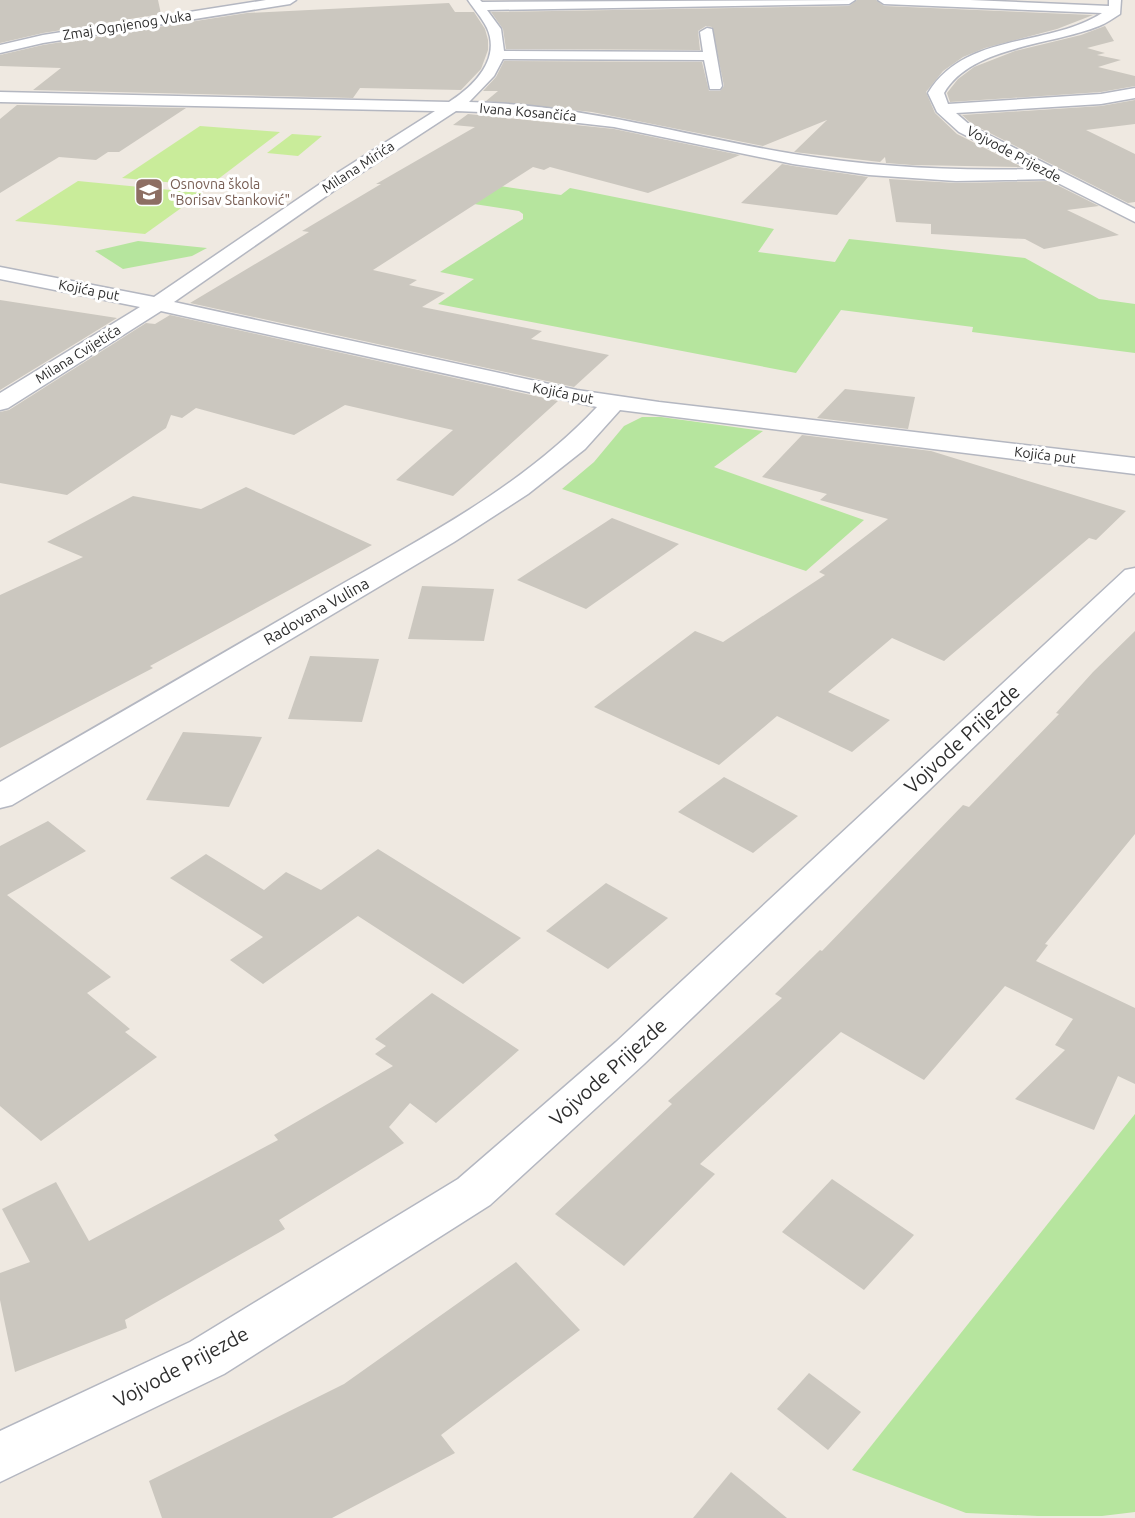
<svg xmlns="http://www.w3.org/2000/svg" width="1135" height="1518" viewBox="0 0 1135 1518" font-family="Ubuntu,sans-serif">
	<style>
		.green { fill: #b6e59e }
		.pitch { fill: #c9ec9a }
		.building { fill: #cbc7bf }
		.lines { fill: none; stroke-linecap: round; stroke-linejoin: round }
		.street-casing { stroke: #b4b7c1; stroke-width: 3 }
		.street { fill: #fff; fill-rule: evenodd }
		.labels { text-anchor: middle; stroke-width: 6; stroke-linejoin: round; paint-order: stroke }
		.far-street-label { font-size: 14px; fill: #2e2e2e; stroke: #fff }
		.far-education-label { font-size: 14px; fill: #785e54; stroke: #fff; text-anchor: start }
		.street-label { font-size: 16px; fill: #2e2e2e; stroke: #fff }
		.near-street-label { font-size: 20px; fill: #2e2e2e; stroke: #fff }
	</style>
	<rect width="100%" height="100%" fill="#efe9e1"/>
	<g class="green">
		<path d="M 486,184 L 561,195 L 570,188 L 774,229 L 758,252 L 835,262 L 849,239 L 1025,258 L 1099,299 L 1135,304 L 1135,353 L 972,332 L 973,327 L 841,310 L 796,373 L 438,304 L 474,279 L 440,272 L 523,219 L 523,214 L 519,211 L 461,202 Z"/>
		<path d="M 138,241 L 207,248 L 192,256 L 123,269 L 95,251 Z"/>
		<path d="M 642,417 L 661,417 L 763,431 L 714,467 L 864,520 L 806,571 L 562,489 L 594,462 L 624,426 Z"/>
		<path d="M 1135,1114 L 1135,1512 L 1102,1516 L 1038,1516 L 966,1513 L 852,1470 Z"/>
	</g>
	<g class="pitch">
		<path d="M 200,126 L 280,132 L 209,186 L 122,178 Z"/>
		<path d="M 292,134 L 322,136 L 298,156 L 267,153 Z"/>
		<path d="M 78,181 L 202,193 L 145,234 L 15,221 Z"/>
	</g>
	<g class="building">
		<path d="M 0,0 L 158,0 L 161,14 L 43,33 L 0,43 Z"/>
		<path d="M 857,0 L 876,0 L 884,6 L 1093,15 L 1057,29 L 985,48 L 963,57 L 943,71 L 926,92 L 935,113 L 957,134 L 1022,167 L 912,165 L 886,163 L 885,157 L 880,162 L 794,152 L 827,120 L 763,146 L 592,112 L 486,101 L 498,91 L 483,91 L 496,77 L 504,61 L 702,62 L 709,91 L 720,91 L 724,86 L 712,27 L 706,26 L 698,31 L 700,50 L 506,49 L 503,29 L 491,12 L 849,6 Z"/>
		<path d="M 449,3 L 455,12 L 474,12 L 485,29 L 488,40 L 488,50 L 481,69 L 461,90 L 360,88 L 353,98 L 33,90 L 61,68 L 0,66 L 0,55 L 43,45 L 247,13 Z"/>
		<path d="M 1105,26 L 1114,41 L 1087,48 L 1105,53 L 1097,55 L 1121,60 L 1098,67 L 1135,76 L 1135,86 L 1101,92 L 950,102 L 947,93 L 958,79 L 974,67 L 1015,51 L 1081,35 Z"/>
		<path d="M 1135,100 L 1135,124 L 1086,130 L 1135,154 L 1135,202 L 1128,203 L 972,124 L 962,115 L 1101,106 Z"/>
		<path d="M 17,105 L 186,108 L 119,152 L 108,152 L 96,160 L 59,157 L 0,193 L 0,119 Z"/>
		<path d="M 468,114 L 614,129 L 740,155 L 648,193 L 550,167 L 544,170 L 533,167 L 373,270 L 417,280 L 409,285 L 445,293 L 422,307 L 542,331 L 531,339 L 609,355 L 574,387 L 190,303 L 309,232 L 302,231 L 381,184 L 376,184 L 475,127 L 453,125 Z"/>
		<path d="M 782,164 L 793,166 L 868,177 L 837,215 L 741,203 Z"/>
		<path d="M 889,179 L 956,183 L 1049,181 L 1099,206 L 1067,210 L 1119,235 L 1044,249 L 1025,239 L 931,234 L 931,224 L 896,222 Z"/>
		<path d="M 0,300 L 117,318 L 0,390 Z"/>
		<path d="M 170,315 L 558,401 L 453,496 L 396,480 L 453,430 L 345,405 L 294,435 L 196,408 L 182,418 L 171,415 L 166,428 L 67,495 L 0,483 L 0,412 L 9,410 L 146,323 L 155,324 Z"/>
		<path d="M 845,389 L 915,397 L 908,429 L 817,418 Z"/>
		<path d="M 802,435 L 931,451 L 1126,511 L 1096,540 L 1089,538 L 944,661 L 892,638 L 828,692 L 890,720 L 852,752 L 777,716 L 719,765 L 594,707 L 695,631 L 723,642 L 825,575 L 819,572 L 888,519 L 820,500 L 827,494 L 762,477 Z"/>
		<path d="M 246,487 L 372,545 L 150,666 L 153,668 L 0,748 L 0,595 L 83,557 L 47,542 L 133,496 L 201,509 Z"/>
		<path d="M 612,518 L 679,544 L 586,609 L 517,580 Z"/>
		<path d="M 422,586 L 494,589 L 484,641 L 408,639 Z"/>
		<path d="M 1135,631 L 1135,834 L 1045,944 L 1048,945 L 1036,961 L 1135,1008 L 1135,1084 L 1118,1076 L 1094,1130 L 1015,1099 L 1065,1050 L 1055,1045 L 1073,1019 L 1005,986 L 924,1080 L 841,1032 L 700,1164 L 715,1174 L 624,1266 L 555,1214 L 672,1104 L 668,1101 L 782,998 L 775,994 L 820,950 L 822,951 L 963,805 L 969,807 L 1059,714 L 1056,713 L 1093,672 Z"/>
		<path d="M 310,656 L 379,659 L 362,722 L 288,719 Z"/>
		<path d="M 183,732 L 262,737 L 229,807 L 146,800 Z"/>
		<path d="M 724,777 L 798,816 L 753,853 L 678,812 Z"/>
		<path d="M 48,821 L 86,851 L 7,895 L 111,977 L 87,993 L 130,1029 L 125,1032 L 157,1057 L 41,1141 L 0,1106 L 0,846 Z"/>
		<path d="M 378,849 L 521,938 L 463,984 L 358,916 L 263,984 L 230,960 L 263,937 L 170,878 L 206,854 L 264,890 L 286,872 L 321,890 Z"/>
		<path d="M 606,883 L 668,918 L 608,969 L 546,931 Z"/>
		<path d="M 432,993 L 519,1050 L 436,1123 L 410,1103 L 389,1127 L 404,1143 L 279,1220 L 285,1229 L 125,1320 L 127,1328 L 15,1372 L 0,1300 L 0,1273 L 30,1262 L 2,1209 L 56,1182 L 89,1241 L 278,1140 L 274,1135 L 393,1066 L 375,1054 L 386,1046 L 375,1039 Z"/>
		<path d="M 832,1179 L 914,1235 L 864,1290 L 782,1232 Z"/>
		<path d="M 516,1262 L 580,1330 L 441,1435 L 455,1453 L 332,1518 L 162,1518 L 149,1481 L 344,1384 Z"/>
		<path d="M 809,1373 L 861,1412 L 828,1450 L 777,1409 Z"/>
		<path d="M 731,1472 L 787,1518 L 693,1518 Z"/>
	</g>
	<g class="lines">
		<g class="street-casing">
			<g id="street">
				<path d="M 266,0 L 296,0 L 290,4 L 43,43 L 0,53 L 0,45 L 43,35 Z"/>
				<path d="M 468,0 L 480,0 L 482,2 L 855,0 L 849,4 L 487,10 L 501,29 L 504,51 L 703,52 L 700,32 L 707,28 L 712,29 L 722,86 L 720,89 L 710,89 L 704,60 L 503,59 L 494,76 L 469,102 C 580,104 686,136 794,154 C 873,167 951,171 1031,169 L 959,132 L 937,112 L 928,93 C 966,31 1048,48 1102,13 L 884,4 L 878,0 L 970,0 L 1109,6 L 1109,0 L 1121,0 L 1120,14 C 1113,18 1107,23 1099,26 C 1053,45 971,46 944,93 L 948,104 L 1101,94 L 1135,88 L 1135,98 L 1101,104 L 956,113 L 971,126 L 1135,209 L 1135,222 L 1050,179 L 956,181 L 869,175 L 793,164 L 614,127 L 481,112 L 456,111 L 335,190 L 174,302 L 577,390 L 659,402 L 1135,458 L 1135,474 L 620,410 L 585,449 L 528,494 L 454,542 L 12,805 L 0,808 L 0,782 C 110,719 220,655 330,591 C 424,537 522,487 597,407 L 161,311 L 8,408 L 0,410 L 0,393 L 140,307 L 0,279 L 0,267 L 154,297 L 323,182 L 435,111 L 0,102 L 0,92 L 449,102 C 474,86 501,59 487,28 C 482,18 474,9 468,0 Z"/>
				<path d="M 1135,568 L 1135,592 L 644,1064 L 490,1205 L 224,1374 L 0,1482 L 0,1431 L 190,1342 L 458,1179 L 616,1042 L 1125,570 Z"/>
			</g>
		</g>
		<use href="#street" class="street"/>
	</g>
	<defs>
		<g id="school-square" transform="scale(1.5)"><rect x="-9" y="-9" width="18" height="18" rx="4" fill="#8d6e63" stroke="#fff"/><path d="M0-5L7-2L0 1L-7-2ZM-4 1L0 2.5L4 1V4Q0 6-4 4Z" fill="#fff"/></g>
	</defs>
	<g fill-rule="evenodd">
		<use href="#school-square" x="149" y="192"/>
	</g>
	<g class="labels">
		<g class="far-street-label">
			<text transform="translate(127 25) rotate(-9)" y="5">Zmaj Ognjenog Vuka</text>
			<text transform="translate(528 112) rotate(5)" y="5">Ivana Kosančića</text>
			<text transform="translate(1014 154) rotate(28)" y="5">Vojvode Prijezde</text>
			<text transform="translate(358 167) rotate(-33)" y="5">Milana Mirića</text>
			<text transform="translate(89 290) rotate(11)" y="5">Kojića put</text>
			<text transform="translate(78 354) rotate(-32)" y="5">Milana Cvijetića</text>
			<text transform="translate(563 393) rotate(11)" y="5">Kojića put</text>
			<text transform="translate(1045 455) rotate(7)" y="5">Kojića put</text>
		</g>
		<g class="far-education-label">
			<text x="170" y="189">Osnovna škola<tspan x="170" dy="16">"Borisav Stanković"</tspan></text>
		</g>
		<g class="street-label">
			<text transform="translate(316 611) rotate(-30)" y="6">Radovana Vulina</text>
		</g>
		<g class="near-street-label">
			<text transform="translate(962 739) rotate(-43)" y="7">Vojvode Prijezde</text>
			<text transform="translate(608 1072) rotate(-42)" y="7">Vojvode Prijezde</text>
			<text transform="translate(181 1367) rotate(-28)" y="7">Vojvode Prijezde</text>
		</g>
	</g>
</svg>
